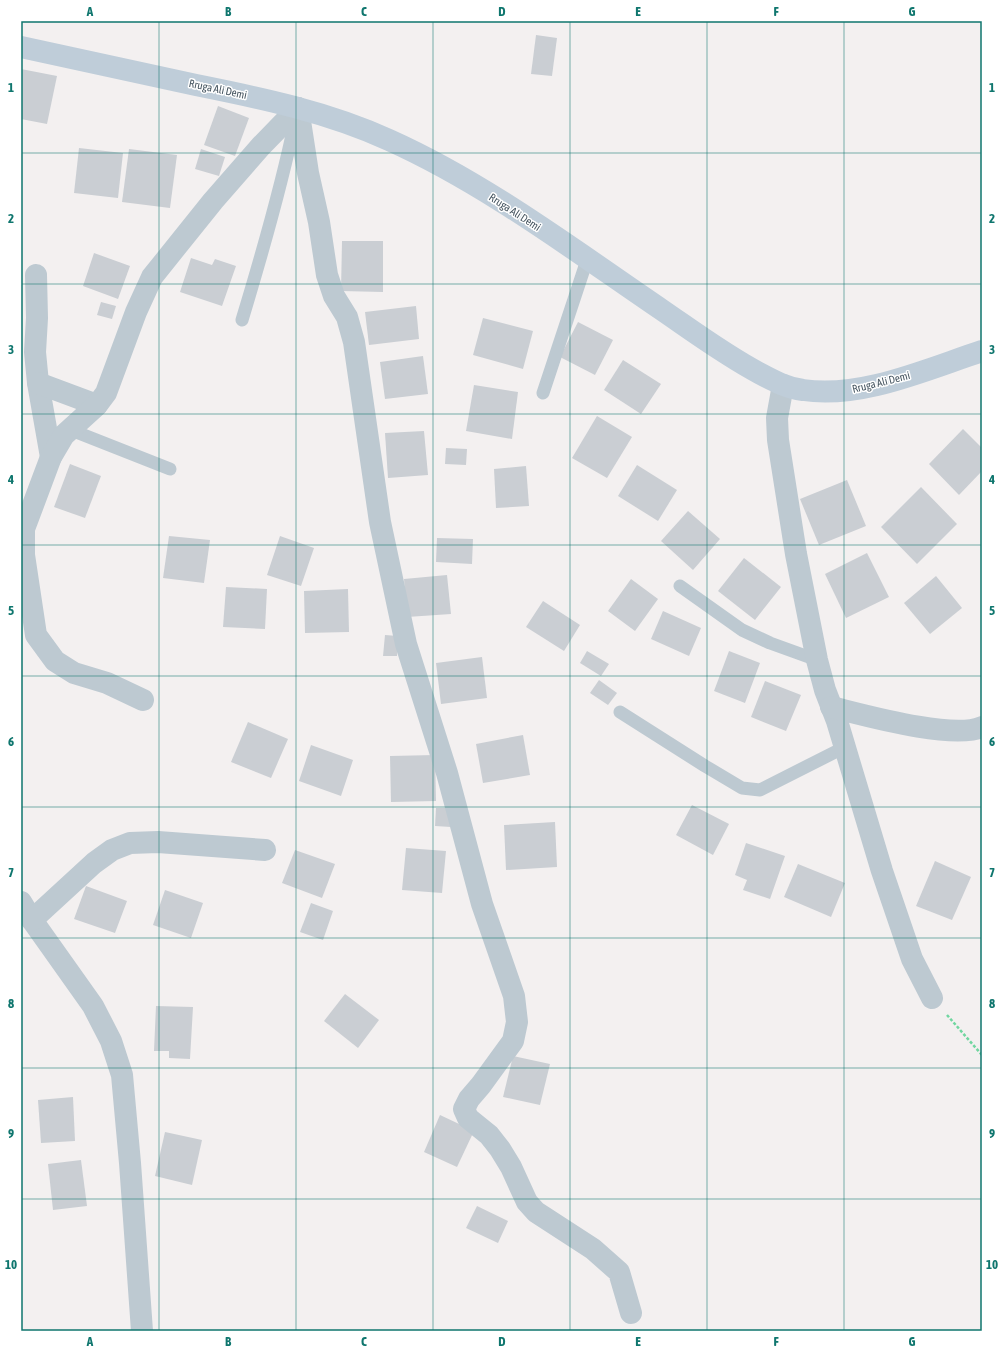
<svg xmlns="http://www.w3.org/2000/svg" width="1003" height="1352" viewBox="0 0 1003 1352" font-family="'Asap Condensed',sans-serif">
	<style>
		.building { fill: #caced3 }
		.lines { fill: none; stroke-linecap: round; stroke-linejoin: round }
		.path { stroke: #70d6a0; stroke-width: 2.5; stroke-dasharray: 3 2; stroke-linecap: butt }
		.lane { stroke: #bdc9d1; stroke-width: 13 }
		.street { stroke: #bdc9d1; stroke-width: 22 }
		.secondary { stroke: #bfcdd9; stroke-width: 22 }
		.grid { fill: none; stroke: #0f766e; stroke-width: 1; stroke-opacity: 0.55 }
		.labels { text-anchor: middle; stroke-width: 3; stroke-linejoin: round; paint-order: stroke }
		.street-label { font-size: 11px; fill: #465560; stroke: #fff }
		.neatline { fill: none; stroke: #0f766e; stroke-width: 1.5 }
		.grid-label { font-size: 13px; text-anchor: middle; font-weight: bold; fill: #0f766e }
	</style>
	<rect width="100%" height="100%" fill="#f3f0f0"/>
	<g class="building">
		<path d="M 536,35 L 557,38 L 552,76 L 531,74 Z"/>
		<path d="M 21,69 L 57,76 L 47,124 L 21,119 Z"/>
		<path d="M 218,106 L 249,118 L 235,156 L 204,145 Z"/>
		<path d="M 79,148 L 123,153 L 118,198 L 74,193 Z"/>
		<path d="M 129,149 L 177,155 L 170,208 L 122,202 Z"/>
		<path d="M 201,149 L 225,157 L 219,176 L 195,169 Z"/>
		<path d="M 342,241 L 383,241 L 383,292 L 341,291 Z"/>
		<path d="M 94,253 L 130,266 L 118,299 L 83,286 Z"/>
		<path d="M 191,258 L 212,265 L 215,259 L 236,266 L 222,306 L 180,292 Z"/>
		<path d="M 101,302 L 116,306 L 112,319 L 97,315 Z"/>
		<path d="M 416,306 L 419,339 L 369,345 L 365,312 Z"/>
		<path d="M 483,318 L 533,331 L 523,369 L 473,355 Z"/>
		<path d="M 578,322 L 613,340 L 595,375 L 560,357 Z"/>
		<path d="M 423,356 L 428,394 L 385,399 L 380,362 Z"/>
		<path d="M 623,360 L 661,384 L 641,414 L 604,390 Z"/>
		<path d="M 474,385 L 518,392 L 512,439 L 466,431 Z"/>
		<path d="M 597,416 L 632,437 L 607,478 L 572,458 Z"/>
		<path d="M 963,429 L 982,448 L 982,471 L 959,495 L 929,464 Z"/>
		<path d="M 424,431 L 428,475 L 388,478 L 385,433 Z"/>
		<path d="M 446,448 L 467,449 L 466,465 L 445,464 Z"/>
		<path d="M 70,464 L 101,476 L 85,518 L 54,507 Z"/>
		<path d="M 637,465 L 677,490 L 658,521 L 618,496 Z"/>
		<path d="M 526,466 L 529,506 L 496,508 L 494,469 Z"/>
		<path d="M 847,480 L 866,526 L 819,545 L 800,499 Z"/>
		<path d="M 921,487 L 957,524 L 917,564 L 881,527 Z"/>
		<path d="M 688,511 L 720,539 L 693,570 L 661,541 Z"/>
		<path d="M 169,536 L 210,540 L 204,583 L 163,578 Z"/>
		<path d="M 280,536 L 314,548 L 301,586 L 267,575 Z"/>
		<path d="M 437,538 L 473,539 L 472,564 L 436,562 Z"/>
		<path d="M 867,553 L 889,597 L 846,618 L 825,574 Z"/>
		<path d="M 744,558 L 781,587 L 755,620 L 718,591 Z"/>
		<path d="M 447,575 L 451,614 L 407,617 L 404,579 Z"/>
		<path d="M 936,576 L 962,608 L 930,634 L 904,603 Z"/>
		<path d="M 631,579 L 658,599 L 635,631 L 608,611 Z"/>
		<path d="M 226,587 L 267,589 L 265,629 L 223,627 Z"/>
		<path d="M 348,589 L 349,632 L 305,633 L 304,591 Z"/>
		<path d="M 543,601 L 580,625 L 564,651 L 526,627 Z"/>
		<path d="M 663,611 L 701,628 L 689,656 L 651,639 Z"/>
		<path d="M 385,635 L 398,636 L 397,656 L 383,656 Z"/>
		<path d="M 587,651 L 609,664 L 601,676 L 580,663 Z"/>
		<path d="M 729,651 L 760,663 L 745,703 L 714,691 Z"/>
		<path d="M 482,657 L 487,698 L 441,704 L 436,663 Z"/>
		<path d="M 599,680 L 617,693 L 608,705 L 590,693 Z"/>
		<path d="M 765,681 L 801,695 L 786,731 L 751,717 Z"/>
		<path d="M 248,722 L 288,739 L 271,778 L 231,762 Z"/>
		<path d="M 523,735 L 530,775 L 483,783 L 476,744 Z"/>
		<path d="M 311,745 L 353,760 L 341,796 L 299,781 Z"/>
		<path d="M 435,755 L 436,801 L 391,802 L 390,756 Z"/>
		<path d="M 692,805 L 729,824 L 713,855 L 676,835 Z"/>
		<path d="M 436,808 L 452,808 L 451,827 L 435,826 Z"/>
		<path d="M 555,822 L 557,867 L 506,870 L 504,825 Z"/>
		<path d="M 746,843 L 785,856 L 770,899 L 743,890 L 747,880 L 735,875 Z"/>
		<path d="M 406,848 L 446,851 L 442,893 L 402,890 Z"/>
		<path d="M 295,850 L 335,864 L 322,898 L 282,883 Z"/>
		<path d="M 935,861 L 971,877 L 952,920 L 916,906 Z"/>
		<path d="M 798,864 L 845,883 L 831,917 L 784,897 Z"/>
		<path d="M 86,886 L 127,901 L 115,933 L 74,919 Z"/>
		<path d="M 165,890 L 203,903 L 191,938 L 153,925 Z"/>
		<path d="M 311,903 L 333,911 L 323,940 L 300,932 Z"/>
		<path d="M 345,994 L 379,1020 L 358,1048 L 324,1021 Z"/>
		<path d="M 156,1006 L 193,1007 L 190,1059 L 169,1058 L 169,1051 L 154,1051 Z"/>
		<path d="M 513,1056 L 550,1064 L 540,1105 L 503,1097 Z"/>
		<path d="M 73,1097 L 75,1141 L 41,1143 L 38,1100 Z"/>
		<path d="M 440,1115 L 474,1131 L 457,1167 L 424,1152 Z"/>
		<path d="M 165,1132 L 202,1140 L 192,1185 L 155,1176 Z"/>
		<path d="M 81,1160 L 87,1206 L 53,1210 L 48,1164 Z"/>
		<path d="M 477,1206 L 508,1221 L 498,1243 L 466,1228 Z"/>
	</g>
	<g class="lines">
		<path class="path" d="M 947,1015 L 982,1055"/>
		<g class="lane">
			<path d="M 242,320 C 262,254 281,189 295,121"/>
			<path d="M 543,393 L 587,260"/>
			<path d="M 71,430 L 170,469"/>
			<path d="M 680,586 L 742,630 L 770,643 L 817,660"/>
			<path d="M 620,712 L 705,766 L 742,788 L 760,790 L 845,747"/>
		</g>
		<g class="street">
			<path d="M 298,108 L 308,173 L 319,222 L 327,275 L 334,296 L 347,317 L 354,342 L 380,522 L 406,644 L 447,773 L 482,904 L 514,996 L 517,1022 L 513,1041 L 481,1085 L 469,1099 L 464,1109 L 468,1118 L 489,1135 L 500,1149 L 511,1167 L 527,1202 L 536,1212 L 593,1249 L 619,1272 L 631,1313"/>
			<path d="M 36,275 L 37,318 L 35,352 L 38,383 L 51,457"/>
			<path d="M 38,383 L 97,405"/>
			<path d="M 783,385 L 777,418 L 778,440 L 796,554 L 817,660 L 825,690 L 837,721 L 882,871 L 912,959 L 932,998"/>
			<path d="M 143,700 L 107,683 L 74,673 L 55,661 L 36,635 L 24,555 L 24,529 L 51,457 L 64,435 L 97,405 L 106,393 L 136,312 L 152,277 L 213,201 L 261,146 L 298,108"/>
			<path d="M 831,707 C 864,715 952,740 982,727"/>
			<path d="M 21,902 L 32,920 L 93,1006 L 111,1041 L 122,1075 L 130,1163 L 142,1331"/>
			<path d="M 32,920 L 94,863 L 112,850 L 130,843 L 158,842 L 265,850"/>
		</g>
		<path class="secondary" d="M 21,47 C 79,60 138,72 196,85 C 261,98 328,112 389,140 C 485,183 575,251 662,310 C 694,332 725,355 759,373 C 774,381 787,388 803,390 C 861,399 927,369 982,351"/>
	</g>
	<path class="grid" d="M 159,21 L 159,1331M 296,21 L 296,1331M 433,21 L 433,1331M 570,21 L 570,1331M 707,21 L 707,1331M 844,21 L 844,1331M 21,153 L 982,153M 21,284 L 982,284M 21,414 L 982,414M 21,545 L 982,545M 21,676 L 982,676M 21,807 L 982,807M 21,938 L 982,938M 21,1068 L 982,1068M 21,1199 L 982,1199"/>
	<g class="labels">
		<g class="street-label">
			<text transform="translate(218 89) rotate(12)" y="4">Rruga Ali Demi</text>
			<text transform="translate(515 212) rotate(33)" y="4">Rruga Ali Demi</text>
			<text transform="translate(881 382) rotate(-14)" y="4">Rruga Ali Demi</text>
		</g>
	</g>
	<rect width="1003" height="1352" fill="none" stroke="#ffffff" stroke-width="44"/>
	<rect x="22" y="22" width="959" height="1308" class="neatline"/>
	<g class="grid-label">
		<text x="90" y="16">A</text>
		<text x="228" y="16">B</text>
		<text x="364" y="16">C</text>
		<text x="502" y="16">D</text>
		<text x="638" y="16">E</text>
		<text x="776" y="16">F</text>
		<text x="912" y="16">G</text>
		<text x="11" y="92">1</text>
		<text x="992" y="92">1</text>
		<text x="11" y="223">2</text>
		<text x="992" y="223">2</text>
		<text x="11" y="354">3</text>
		<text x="992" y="354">3</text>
		<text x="11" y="484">4</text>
		<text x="992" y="484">4</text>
		<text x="11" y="615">5</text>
		<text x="992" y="615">5</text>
		<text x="11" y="746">6</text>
		<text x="992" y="746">6</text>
		<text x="11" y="877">7</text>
		<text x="992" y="877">7</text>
		<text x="11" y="1008">8</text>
		<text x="992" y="1008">8</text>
		<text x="11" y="1138">9</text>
		<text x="992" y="1138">9</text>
		<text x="11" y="1269">10</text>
		<text x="992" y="1269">10</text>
		<text x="90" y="1346">A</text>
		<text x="228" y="1346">B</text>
		<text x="364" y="1346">C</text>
		<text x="502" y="1346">D</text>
		<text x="638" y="1346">E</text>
		<text x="776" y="1346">F</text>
		<text x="912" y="1346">G</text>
	</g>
</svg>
